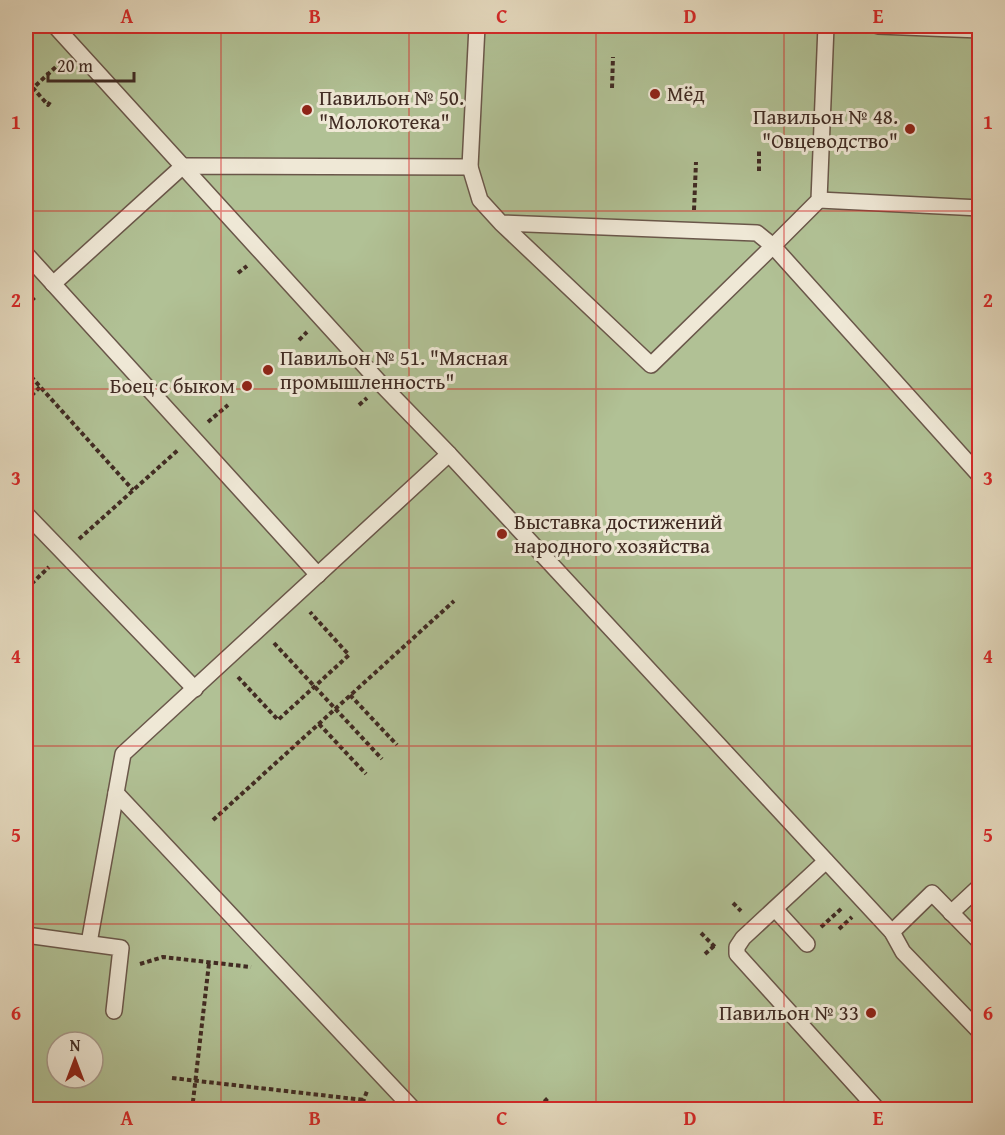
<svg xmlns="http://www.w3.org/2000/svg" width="1005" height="1135" viewBox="0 0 1005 1135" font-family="'Gentium Book Plus',serif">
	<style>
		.green { fill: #b1c195; stroke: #78765c; stroke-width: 1.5; fill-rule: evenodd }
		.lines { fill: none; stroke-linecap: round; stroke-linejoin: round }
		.service-casing { stroke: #6a574a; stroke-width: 18 }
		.path { stroke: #402b23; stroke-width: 4; stroke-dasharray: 4.5 3; stroke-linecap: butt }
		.service { stroke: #efe8d6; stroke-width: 15 }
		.grid { fill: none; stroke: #d62828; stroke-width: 1.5; stroke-opacity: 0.55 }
		.poi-dot { fill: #8f2418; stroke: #efe8d6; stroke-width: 2 }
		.labels { text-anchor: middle; stroke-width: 6; stroke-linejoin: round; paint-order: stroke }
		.poi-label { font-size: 21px; fill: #402b23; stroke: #efe8d6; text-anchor: start }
		.neatline { fill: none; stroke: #d62828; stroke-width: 2 }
		.grid-label { font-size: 20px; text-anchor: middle; font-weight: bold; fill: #d62828 }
	</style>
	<rect width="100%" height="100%" fill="#e6dbc0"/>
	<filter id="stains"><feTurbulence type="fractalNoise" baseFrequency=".00333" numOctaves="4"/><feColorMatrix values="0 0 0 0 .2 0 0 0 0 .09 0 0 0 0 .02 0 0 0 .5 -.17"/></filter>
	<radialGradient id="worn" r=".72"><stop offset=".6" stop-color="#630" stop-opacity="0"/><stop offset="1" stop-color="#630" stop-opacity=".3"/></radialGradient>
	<path class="green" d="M 26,26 L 979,26 L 979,1109 L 26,1109 ZM 57,1042 L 93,1042 L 93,1078 L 57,1078 Z"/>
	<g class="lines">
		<g class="service-casing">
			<g id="service">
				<path d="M 55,26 L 382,385 L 449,454 L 892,932 L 903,952 L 980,1032"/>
				<path d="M 826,26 L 819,200 L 773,246 L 980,476"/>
				<path d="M 878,26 L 980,30"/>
				<path d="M 470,167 L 480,200 L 501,223 L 757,233 L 773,246 L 651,365 L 501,223"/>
				<path d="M 819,200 L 980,208"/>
				<path d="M 26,254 L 318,575"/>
				<path d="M 53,284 L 183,166 L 470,167 L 477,26"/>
				<path d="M 26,514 L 195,689"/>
				<path d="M 116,793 L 414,1110"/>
				<path d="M 826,861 L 743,938 L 737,947 L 737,954 L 878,1110"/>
				<path d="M 775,909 L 807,944"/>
				<path d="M 951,913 L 980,886"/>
				<path d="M 892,932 L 932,893 L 980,942"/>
				<path d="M 26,935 L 121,948 L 114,1011"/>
				<path d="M 89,943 L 123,754 L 449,454"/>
			</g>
		</g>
		<g class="path">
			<path d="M 612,88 L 613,57"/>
			<path d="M 50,102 L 48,105 L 33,88 L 60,63"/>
			<path d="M 973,104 L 974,72"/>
			<path d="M 759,171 L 759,149"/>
			<path d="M 694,210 L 696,162"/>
			<path d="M 238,273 L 247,266"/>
			<path d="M 26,306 L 36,296"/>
			<path d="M 299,340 L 307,332"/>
			<path d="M 26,371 L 133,490"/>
			<path d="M 26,401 L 40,387"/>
			<path d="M 359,405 L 367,398"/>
			<path d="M 208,422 L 228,405"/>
			<path d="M 79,539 L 178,450"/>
			<path d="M 26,589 L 49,567"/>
			<path d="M 274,643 L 382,759"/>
			<path d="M 238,677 L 278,720 L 349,655 L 310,612"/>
			<path d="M 350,695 L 397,745"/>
			<path d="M 319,724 L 366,774"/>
			<path d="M 213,820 L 454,601"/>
			<path d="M 733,903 L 741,911"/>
			<path d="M 821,927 L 842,908"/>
			<path d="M 839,929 L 852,917"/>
			<path d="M 701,933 L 715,947"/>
			<path d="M 705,954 L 714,946"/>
			<path d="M 140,964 L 163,957 L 251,967"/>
			<path d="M 172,1078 L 364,1100"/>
			<path d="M 539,1107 L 549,1097"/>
			<path d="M 192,1110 L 209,963"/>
			<path d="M 360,1110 L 367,1091"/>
		</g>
		<use href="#service" class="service"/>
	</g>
	<path class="grid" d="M 221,26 L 221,1110M 409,26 L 409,1110M 596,26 L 596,1110M 784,26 L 784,1110M 26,211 L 980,211M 26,389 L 980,389M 26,568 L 980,568M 26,746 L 980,746M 26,924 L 980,924"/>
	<g class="poi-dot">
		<circle cx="655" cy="94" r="6"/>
		<circle cx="307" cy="110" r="6"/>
		<circle cx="910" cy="129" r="6"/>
		<circle cx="268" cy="370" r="6"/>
		<circle cx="247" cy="386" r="6"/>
		<circle cx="502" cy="534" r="6"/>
		<circle cx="871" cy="1013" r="6"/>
	</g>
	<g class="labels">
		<g class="poi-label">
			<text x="667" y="101">Мёд</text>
			<text x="319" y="105">Павильон № 50.<tspan x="319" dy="24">"Молокотека"</tspan></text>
			<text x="898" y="124" text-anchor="end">Павильон № 48.<tspan x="898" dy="24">"Овцеводство"</tspan></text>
			<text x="280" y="365">Павильон № 51. "Мясная<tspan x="280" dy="24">промышленность"</tspan></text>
			<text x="235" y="393" text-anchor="end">Боец с быком</text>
			<text x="514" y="529">Выставка достижений<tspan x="514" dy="24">народного хозяйства</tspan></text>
			<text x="859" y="1020" text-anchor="end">Павильон № 33</text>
		</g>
	</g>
	<rect width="1005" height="1135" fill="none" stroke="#e6dbc0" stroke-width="66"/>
	<g transform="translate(75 1060)"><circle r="28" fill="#efe8d6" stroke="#a99c8e" stroke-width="1.5"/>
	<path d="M0-4.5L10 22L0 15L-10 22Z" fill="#8f2418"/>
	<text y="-9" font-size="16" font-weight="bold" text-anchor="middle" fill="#402b23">N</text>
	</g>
	<path d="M48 72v9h86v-9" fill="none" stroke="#402b23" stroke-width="3"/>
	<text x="57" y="72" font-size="18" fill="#402b23" stroke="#efe8d6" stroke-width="4.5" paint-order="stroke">20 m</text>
	<rect x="33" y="33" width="939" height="1069" class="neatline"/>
	<g class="grid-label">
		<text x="127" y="23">A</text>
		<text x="315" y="23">B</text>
		<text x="502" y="23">C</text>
		<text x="690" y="23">D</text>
		<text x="878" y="23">E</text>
		<text x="16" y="129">1</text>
		<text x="988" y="129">1</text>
		<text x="16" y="307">2</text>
		<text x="988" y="307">2</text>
		<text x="16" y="485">3</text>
		<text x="988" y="485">3</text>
		<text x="16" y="663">4</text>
		<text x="988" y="663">4</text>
		<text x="16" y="842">5</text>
		<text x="988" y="842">5</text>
		<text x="16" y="1020">6</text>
		<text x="988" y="1020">6</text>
		<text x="127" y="1125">A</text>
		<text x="315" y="1125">B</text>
		<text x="502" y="1125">C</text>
		<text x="690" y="1125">D</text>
		<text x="878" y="1125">E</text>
	</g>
	<rect width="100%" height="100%" filter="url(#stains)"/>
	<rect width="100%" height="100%" fill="url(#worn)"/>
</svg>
